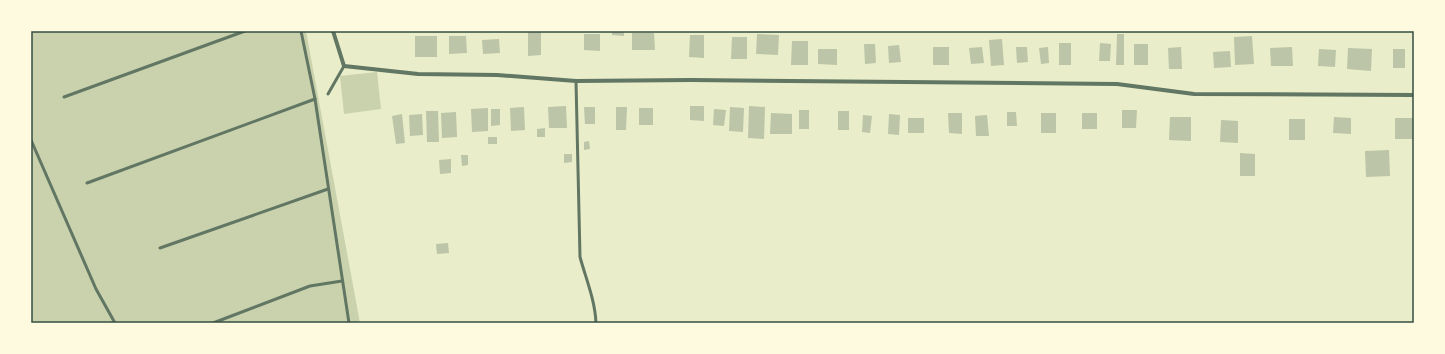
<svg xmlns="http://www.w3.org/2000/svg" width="1445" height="354" viewBox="0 0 1445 354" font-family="Montserrat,sans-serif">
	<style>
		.green { fill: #cad2ad }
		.building { fill: #bcc5a7 }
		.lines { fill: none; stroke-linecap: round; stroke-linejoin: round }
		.service { stroke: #617663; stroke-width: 3 }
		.minor { stroke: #617663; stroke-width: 4 }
		.neatline { fill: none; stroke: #344e41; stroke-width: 1.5 }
	</style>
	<rect width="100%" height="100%" fill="#e9edc9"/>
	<g class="green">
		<path d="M 31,31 L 306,31 L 360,323 L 31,323 Z"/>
		<path d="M 377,72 L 381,109 L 344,114 L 340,76 Z"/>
	</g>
	<g class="building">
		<path d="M 612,31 L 624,31 L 624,36 L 612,35 Z"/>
		<path d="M 528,32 L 541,32 L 541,55 L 528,56 Z"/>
		<path d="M 632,33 L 654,33 L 655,50 L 632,50 Z"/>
		<path d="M 584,34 L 600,34 L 600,51 L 584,50 Z"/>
		<path d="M 757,34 L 779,35 L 778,55 L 756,54 Z"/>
		<path d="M 1117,34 L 1124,34 L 1124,65 L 1116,65 Z"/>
		<path d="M 690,35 L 704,35 L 704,58 L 689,57 Z"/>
		<rect x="415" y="36" width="22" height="21"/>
		<path d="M 449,36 L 466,36 L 467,53 L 449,54 Z"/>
		<path d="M 1252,36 L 1254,64 L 1235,65 L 1234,37 Z"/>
		<path d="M 732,37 L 747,37 L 747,59 L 731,59 Z"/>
		<path d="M 499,39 L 500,53 L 483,54 L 482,40 Z"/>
		<path d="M 1002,39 L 1004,65 L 991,66 L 989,40 Z"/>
		<path d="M 792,41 L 808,41 L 808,65 L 791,65 Z"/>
		<rect x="1059" y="43" width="12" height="22"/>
		<path d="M 1100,43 L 1111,44 L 1110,61 L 1099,61 Z"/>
		<path d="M 864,44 L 875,44 L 876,63 L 865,64 Z"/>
		<rect x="1134" y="44" width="14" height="21"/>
		<path d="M 899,45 L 901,62 L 889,63 L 888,46 Z"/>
		<rect x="933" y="47" width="16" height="18"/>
		<path d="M 982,47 L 984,63 L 971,64 L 969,48 Z"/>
		<path d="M 1016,47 L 1027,47 L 1028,62 L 1017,63 Z"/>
		<path d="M 1048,47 L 1049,63 L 1041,64 L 1039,48 Z"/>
		<path d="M 1181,47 L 1182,69 L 1169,69 L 1168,48 Z"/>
		<path d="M 1292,47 L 1293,66 L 1271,66 L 1270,48 Z"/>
		<path d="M 1348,48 L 1372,49 L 1371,71 L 1347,69 Z"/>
		<path d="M 818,49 L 837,49 L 837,65 L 818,64 Z"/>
		<path d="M 1319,49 L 1336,50 L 1335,67 L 1318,66 Z"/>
		<rect x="1393" y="49" width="12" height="19"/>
		<path d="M 1230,51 L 1231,67 L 1214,68 L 1213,52 Z"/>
		<path d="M 566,106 L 567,128 L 549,128 L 548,107 Z"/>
		<path d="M 690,106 L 704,106 L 704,121 L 690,120 Z"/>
		<path d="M 749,106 L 765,107 L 764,139 L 748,138 Z"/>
		<path d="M 524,107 L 525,130 L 511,131 L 510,108 Z"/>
		<path d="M 584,107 L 595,107 L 595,124 L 585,124 Z"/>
		<path d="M 616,107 L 627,107 L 626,130 L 616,130 Z"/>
		<path d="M 730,107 L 744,108 L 743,132 L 729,131 Z"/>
		<path d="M 488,108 L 488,131 L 472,132 L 471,109 Z"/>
		<rect x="639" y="108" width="14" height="17"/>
		<path d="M 491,109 L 500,109 L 500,125 L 491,126 Z"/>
		<path d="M 714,109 L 726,110 L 724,126 L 713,125 Z"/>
		<rect x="799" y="110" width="10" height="19"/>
		<path d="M 1122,110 L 1137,110 L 1136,128 L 1122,128 Z"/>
		<path d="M 426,111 L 438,111 L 439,142 L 427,142 Z"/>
		<rect x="838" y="111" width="11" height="19"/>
		<path d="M 456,112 L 457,137 L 442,138 L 441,113 Z"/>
		<path d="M 1007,112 L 1016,112 L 1017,126 L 1007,126 Z"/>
		<path d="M 771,113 L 792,114 L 792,134 L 770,134 Z"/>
		<path d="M 948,113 L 962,113 L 962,134 L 949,133 Z"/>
		<rect x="1041" y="113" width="15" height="20"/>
		<rect x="1082" y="113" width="15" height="16"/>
		<path d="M 402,114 L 405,143 L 396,144 L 392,116 Z"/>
		<path d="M 422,114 L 423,135 L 410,136 L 409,115 Z"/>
		<path d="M 889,114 L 900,115 L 899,135 L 888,134 Z"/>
		<path d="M 863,115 L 872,116 L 870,133 L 862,132 Z"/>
		<path d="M 987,115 L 989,136 L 976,136 L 975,116 Z"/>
		<path d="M 1170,117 L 1191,117 L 1191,141 L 1169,140 Z"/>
		<path d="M 1334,117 L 1351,118 L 1351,134 L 1333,133 Z"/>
		<rect x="908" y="118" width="16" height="15"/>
		<rect x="1395" y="118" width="19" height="21"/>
		<rect x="1289" y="119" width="16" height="21"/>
		<path d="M 1221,120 L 1238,121 L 1238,143 L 1220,142 Z"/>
		<path d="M 545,128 L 545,137 L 537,137 L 537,129 Z"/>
		<rect x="488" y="137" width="9" height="7"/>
		<path d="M 589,141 L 590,149 L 584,150 L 584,142 Z"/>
		<path d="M 1389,150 L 1390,176 L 1366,177 L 1365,151 Z"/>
		<path d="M 1240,153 L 1255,154 L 1255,176 L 1240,176 Z"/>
		<path d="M 564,154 L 572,154 L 572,162 L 564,163 Z"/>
		<path d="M 461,155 L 468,155 L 468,165 L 462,166 Z"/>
		<path d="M 451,159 L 451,173 L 440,174 L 439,160 Z"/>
		<path d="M 448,243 L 449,253 L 437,254 L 436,244 Z"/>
	</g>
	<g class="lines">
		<g class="service">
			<path d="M 301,31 L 315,99 L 349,323"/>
			<path d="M 576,81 L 580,257 C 586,279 595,300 596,323"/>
			<path d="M 328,94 L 344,66"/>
			<path d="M 64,97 L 245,31"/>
			<path d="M 31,140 L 96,289 L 115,323"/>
			<path d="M 87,183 L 315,99"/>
			<path d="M 160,248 L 328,189"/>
			<path d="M 213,323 L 310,286 L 342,281"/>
		</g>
		<path class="minor" d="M 333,31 L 344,66 L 418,74 L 497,75 L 576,81 L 691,80 L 1117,84 L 1194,94 L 1414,95"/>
	</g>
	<rect width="1445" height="354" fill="none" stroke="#fefae0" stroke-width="64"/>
	<rect x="32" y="32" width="1381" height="290" class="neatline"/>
</svg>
